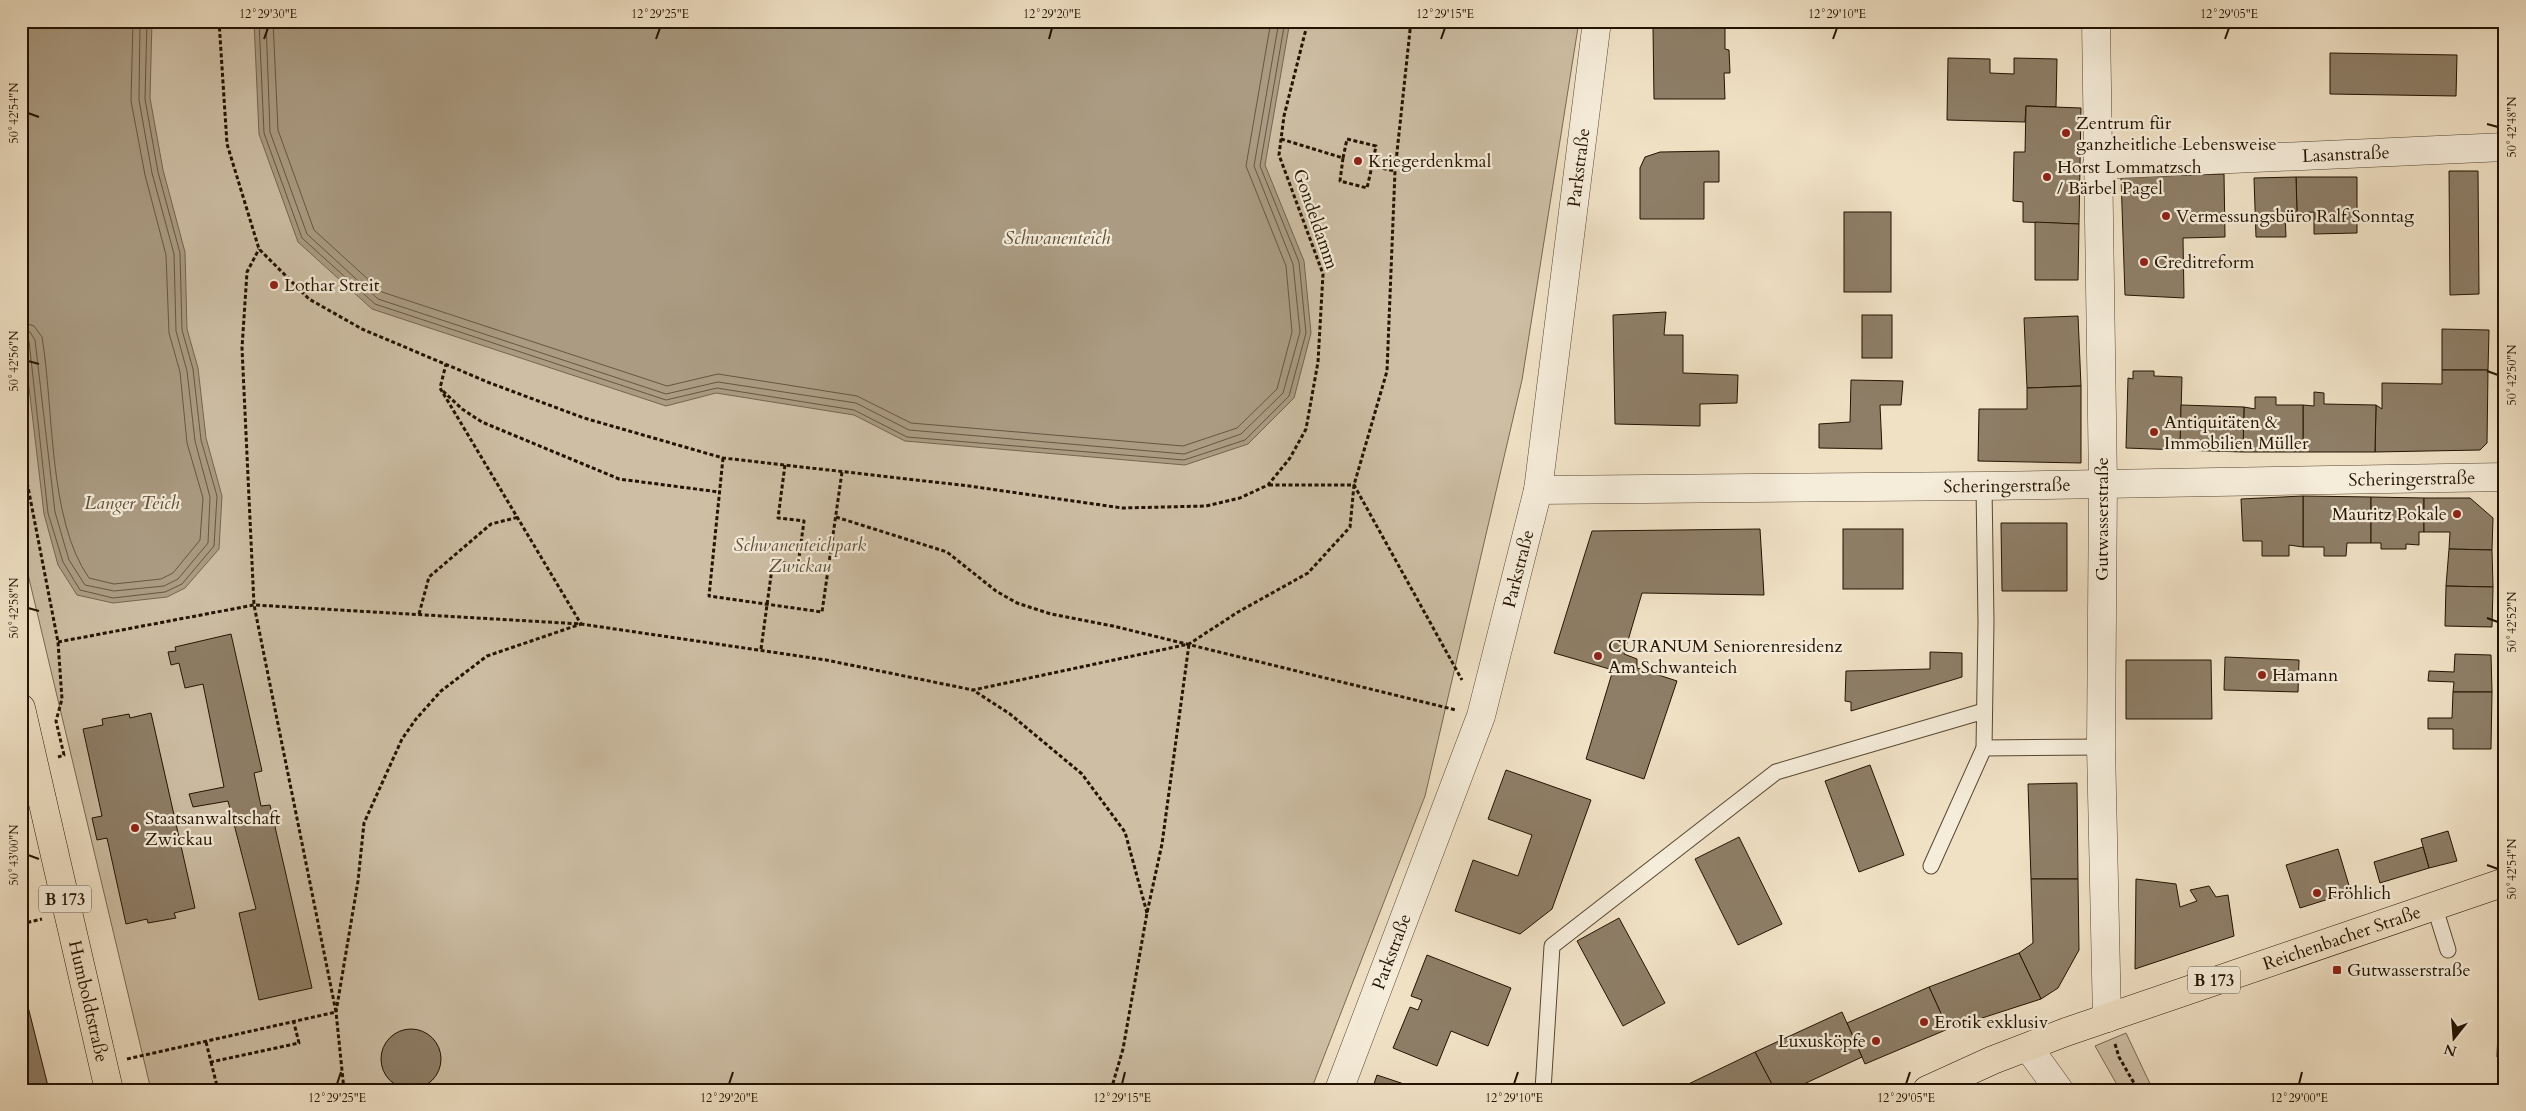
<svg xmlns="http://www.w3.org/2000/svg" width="2526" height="1111" viewBox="0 0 2526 1111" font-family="Cardo,serif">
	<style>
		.green { fill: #cdbea4; stroke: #786852 }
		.water { fill: #aa9b82; stroke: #74654e }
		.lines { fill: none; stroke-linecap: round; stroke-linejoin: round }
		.shore { stroke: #665742; stroke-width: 1 }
		.building { fill: #8e7e67; stroke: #231301 }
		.service-casing { stroke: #564632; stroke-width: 17 }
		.minor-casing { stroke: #564632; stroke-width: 29 }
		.primary-casing { stroke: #231301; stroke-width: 29 }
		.path { stroke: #231301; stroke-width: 3; stroke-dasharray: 4 2.5; stroke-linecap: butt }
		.service { stroke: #f5ecd9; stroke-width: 15 }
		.minor { stroke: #f5ecd9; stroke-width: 28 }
		.primary { stroke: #f0e1c5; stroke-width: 28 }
		.ticks { fill: none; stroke: #231301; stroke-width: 2 }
		.poi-dot { fill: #8f2418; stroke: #f5ecd9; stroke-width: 2 }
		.labels { text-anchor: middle; stroke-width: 4.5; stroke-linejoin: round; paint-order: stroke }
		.shield { fill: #f5ecd9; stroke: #625442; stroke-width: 1 }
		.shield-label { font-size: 16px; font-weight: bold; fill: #231301 }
		.poi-label { font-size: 18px; fill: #231301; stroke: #f5ecd9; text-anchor: start }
		.street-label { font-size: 18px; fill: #231301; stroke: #f5ecd9 }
		.park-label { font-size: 18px; font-style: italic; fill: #5e4f3a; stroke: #f5ecd9 }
		.water-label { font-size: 19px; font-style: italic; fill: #60503b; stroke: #f5ecd9 }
		.neatline { fill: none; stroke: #231301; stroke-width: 2 }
		.ticks-label { font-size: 12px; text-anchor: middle; fill: #231301 }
	</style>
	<rect width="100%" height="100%" fill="#f0e1c5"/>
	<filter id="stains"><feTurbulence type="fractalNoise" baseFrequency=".004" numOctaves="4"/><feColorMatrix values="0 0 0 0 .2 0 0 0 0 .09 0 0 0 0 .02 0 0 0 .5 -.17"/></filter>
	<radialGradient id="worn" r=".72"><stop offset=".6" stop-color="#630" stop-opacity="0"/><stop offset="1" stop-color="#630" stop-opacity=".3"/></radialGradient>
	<g class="green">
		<path d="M 21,21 L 1579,21 L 1522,380 L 1425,796 L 1311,1090 L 151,1090 L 21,545 Z"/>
		<path d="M 2126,1033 L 2153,1090 L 2120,1090 L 2095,1046 Z"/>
	</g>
	<g class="water">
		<path d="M 21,21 L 152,21 L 150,98 L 163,170 L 185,252 L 187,329 L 198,368 L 206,438 L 222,496 L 219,549 L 185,588 L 167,597 L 113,603 L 77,595 L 58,565 L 44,514 L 21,320 Z"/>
		<path d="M 254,21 L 1290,21 L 1265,165 L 1304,261 L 1311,333 L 1294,398 L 1248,444 L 1185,465 L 905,441 L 854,415 L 716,393 L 666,406 L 372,309 L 298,242 L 259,134 Z"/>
	</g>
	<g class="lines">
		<g class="shore">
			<path d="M 259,21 L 264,133 L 302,238 L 375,304 L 666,400 L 717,388 L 854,410 L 907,437 L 1184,460 L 1245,440 L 1289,396 L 1306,333 L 1299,262 L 1260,166 L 1285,21"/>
			<path d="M 266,21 L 270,132 L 307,234 L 378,299 L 666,394 L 718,382 L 856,403 L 909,430 L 1184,454 L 1241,434 L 1283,393 L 1300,332 L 1293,264 L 1254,166 L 1279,21"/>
			<path d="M 273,21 L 278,130 L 314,230 L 382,292 L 667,386 L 718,374 L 857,396 L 911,423 L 1183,446 L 1237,428 L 1277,389 L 1292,332 L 1286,266 L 1246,166 L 1271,21"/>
			<path d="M 21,322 L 34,326 L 42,337 C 54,408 48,520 89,578 L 114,584 L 161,579 L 173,573 L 200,540 L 203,498 L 187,443 L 180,372 L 169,333 L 166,255 L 145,175 L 131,101 L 133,21"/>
			<path d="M 21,329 L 30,332 L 35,340 L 55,512 L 69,560 L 85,585 L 114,591 L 164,586 L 178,579 L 208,543 L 210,497 L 195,441 L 187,371 L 176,331 L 174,254 L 152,173 L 139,100 L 140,21"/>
			<path d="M 21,336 L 26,337 L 29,341 L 48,513 L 63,562 L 80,590 L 113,598 L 165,592 L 182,584 L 214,546 L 217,496 L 201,440 L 193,369 L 182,330 L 180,253 L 158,172 L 145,99 L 147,21"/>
		</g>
	</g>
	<g class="building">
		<path d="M 1725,27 L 1725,49 L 1729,50 L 1730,73 L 1724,73 L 1725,99 L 1654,99 L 1653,28 Z"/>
		<path d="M 2330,53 L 2457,55 L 2456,96 L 2330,94 Z"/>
		<path d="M 1948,58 L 1990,59 L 1990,73 L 2014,74 L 2014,58 L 2057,59 L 2056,107 L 2026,106 L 2025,122 L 1947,120 Z"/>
		<path d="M 2026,106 L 2081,108 L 2079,224 L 2023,222 L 2023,202 L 2013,201 L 2014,152 L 2025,152 Z"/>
		<path d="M 1719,151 L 1719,182 L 1704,182 L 1704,219 L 1640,219 L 1640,168 L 1645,157 L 1660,152 Z"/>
		<path d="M 2449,171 L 2478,171 L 2479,294 L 2450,295 Z"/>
		<path d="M 2224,174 L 2225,237 L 2183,238 L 2184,298 L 2125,295 L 2121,177 Z"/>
		<path d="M 2296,177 L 2357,177 L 2357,233 L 2314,234 L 2314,212 L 2297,213 Z"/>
		<path d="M 2296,177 L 2297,213 L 2285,213 L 2286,237 L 2256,237 L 2254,178 Z"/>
		<rect x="1844" y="212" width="47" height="80"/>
		<path d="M 2035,222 L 2079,224 L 2078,280 L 2035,280 Z"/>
		<path d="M 1666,312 L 1664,335 L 1683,335 L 1683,373 L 1738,375 L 1737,403 L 1700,404 L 1700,426 L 1615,424 L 1613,315 Z"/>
		<rect x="1862" y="315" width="30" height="43"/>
		<path d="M 2078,316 L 2081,386 L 2027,388 L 2024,318 Z"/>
		<path d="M 2442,329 L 2489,330 L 2488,370 L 2442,370 Z"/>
		<path d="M 2442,370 L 2488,370 L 2487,443 L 2480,450 L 2375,452 L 2376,405 L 2382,409 L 2382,383 L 2442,384 Z"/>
		<path d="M 2133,371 L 2154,371 L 2154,376 L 2182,377 L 2180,450 L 2126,448 L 2128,378 L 2133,379 Z"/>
		<path d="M 1851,380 L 1903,381 L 1901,405 L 1880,405 L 1882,449 L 1819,448 L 1819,424 L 1850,422 Z"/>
		<path d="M 2081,386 L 2081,463 L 1978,461 L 1979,409 L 2027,409 L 2027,388 Z"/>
		<path d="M 2314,392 L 2324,393 L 2324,404 L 2376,405 L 2375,452 L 2303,452 L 2303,405 L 2314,406 Z"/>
		<path d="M 2255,397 L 2276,397 L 2276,405 L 2303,405 L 2303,452 L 2243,452 L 2244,407 L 2255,409 Z"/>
		<path d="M 2181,405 L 2244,407 L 2243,452 L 2180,450 Z"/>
		<path d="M 2303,496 L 2371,497 L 2371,543 L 2347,543 L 2346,556 L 2324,556 L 2324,547 L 2303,547 Z"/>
		<path d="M 2303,496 L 2303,547 L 2289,545 L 2289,556 L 2262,556 L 2262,541 L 2243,541 L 2241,499 Z"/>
		<path d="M 2371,497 L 2424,498 L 2424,532 L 2419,532 L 2419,545 L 2406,544 L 2406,549 L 2381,549 L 2381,543 L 2371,543 Z"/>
		<path d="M 2424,498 L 2470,498 L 2493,518 L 2492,550 L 2449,549 L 2450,532 L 2424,532 Z"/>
		<path d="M 2001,523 L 2067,523 L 2067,591 L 2002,591 Z"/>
		<path d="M 1760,529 L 1764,595 L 1642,593 L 1624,654 L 1637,659 L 1637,668 L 1677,681 L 1644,779 L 1586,759 L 1613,670 L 1554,653 L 1592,531 Z"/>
		<rect x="1843" y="529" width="60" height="60"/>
		<path d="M 2449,549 L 2492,550 L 2493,587 L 2446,586 Z"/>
		<path d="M 2446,586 L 2493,587 L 2492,627 L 2445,626 Z"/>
		<path d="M 231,634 L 262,771 L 254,773 L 261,806 L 270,805 L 312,988 L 259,1000 L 239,913 L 256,909 L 228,801 L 193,807 L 189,794 L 224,787 L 203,684 L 185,688 L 179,663 L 171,665 L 168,652 L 176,651 L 175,647 Z"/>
		<path d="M 1930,652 L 1962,653 L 1962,677 L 1851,711 L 1851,702 L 1845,701 L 1846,671 L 1930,669 Z"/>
		<path d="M 2455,654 L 2491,655 L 2492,692 L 2453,692 L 2454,682 L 2428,681 L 2429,671 L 2454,672 Z"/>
		<path d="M 2225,657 L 2299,660 L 2298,692 L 2224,690 Z"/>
		<path d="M 2126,660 L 2211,660 L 2212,719 L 2126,719 Z"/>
		<path d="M 2453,692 L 2492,692 L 2491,749 L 2453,749 L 2453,729 L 2428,729 L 2428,718 L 2452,718 Z"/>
		<path d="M 151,713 L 195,908 L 174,913 L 176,918 L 148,923 L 147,919 L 126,924 L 107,838 L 97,840 L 92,818 L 102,816 L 83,729 L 103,725 L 102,719 L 129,714 L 130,718 Z"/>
		<path d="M 1870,765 L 1904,855 L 1859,872 L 1825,781 Z"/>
		<path d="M 1506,770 L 1591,800 L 1552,909 L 1520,934 L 1455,911 L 1473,860 L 1518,876 L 1532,835 L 1488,819 Z"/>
		<path d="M 2077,783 L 2078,879 L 2031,879 L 2028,784 Z"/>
		<path d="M 2448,831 L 2457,861 L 2429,868 L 2421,839 Z"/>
		<path d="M 1739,837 L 1782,924 L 1738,945 L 1695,859 Z"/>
		<path d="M 2423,847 L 2429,868 L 2380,883 L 2374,862 Z"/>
		<path d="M 2338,849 L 2351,892 L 2300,908 L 2286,865 Z"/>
		<path d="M 2031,879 L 2078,879 L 2079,950 L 2058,988 L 2041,999 L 2019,953 L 2033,943 Z"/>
		<path d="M 2136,879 L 2176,884 L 2180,907 L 2197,901 L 2190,890 L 2209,886 L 2216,897 L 2228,895 L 2234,936 L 2135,969 Z"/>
		<path d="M 1619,918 L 1665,1003 L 1623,1026 L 1577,941 Z"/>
		<path d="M 2019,953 L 2041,999 L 1948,1029 L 1929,987 Z"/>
		<path d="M 1427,955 L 1511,988 L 1488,1046 L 1451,1031 L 1437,1066 L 1393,1048 L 1410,1007 L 1418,1010 L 1422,1000 L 1411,996 Z"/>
		<path d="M 2500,974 L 2505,974 L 2505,1057 L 2497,1057 Z"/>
		<path d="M 21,979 L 49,1090 L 21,1090 Z"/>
		<path d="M 1929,987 L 1948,1029 L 1865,1064 L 1847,1023 Z"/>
		<path d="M 1842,1012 L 1862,1057 L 1791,1090 L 1775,1090 L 1755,1052 Z"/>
		<circle cx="411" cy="1059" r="30"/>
		<path d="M 1755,1052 L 1775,1090 L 1676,1090 Z"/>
		<path d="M 1377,1075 L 1416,1088 L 1416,1090 L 1372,1090 Z"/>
	</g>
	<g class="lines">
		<g class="service-casing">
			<g id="service">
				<path d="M 1984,748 L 2101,747"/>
				<path d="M 1931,866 L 1984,748 L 1986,622 L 1984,486"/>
				<path d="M 2434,905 L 2448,950"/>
				<path d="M 1543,1090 L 1552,946 L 1776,772 L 1984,711"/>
			</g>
		</g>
		<g class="minor-casing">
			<g id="minor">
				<path d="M 2096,21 L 2103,483 L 2101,747 L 2107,1018"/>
				<path id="s1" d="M 2097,165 L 2505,147"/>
				<path id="s2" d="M 1538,490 L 1984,486 L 2505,477"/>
				<path d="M 2028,1047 L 2059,1090"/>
				<path id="s3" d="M 1339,1090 L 1481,716 L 1538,490 L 1597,21"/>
			</g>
		</g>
		<g class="primary-casing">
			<g id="primary">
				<path id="s4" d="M 21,708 L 109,1090"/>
				<path id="s5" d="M 1927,1090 L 1993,1060 L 2066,1032 L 2505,882"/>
			</g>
		</g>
		<g class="path">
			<path d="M 219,21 L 227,144 L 259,249 L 309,299 L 362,329 L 490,383 L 584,418 L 723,458 L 969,486 L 1122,508 L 1206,506 L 1240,498 L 1268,485 L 1290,458 L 1306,429 L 1318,362 L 1323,274 L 1279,155 L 1284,116 L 1308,21"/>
			<path d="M 1281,139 L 1343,158 L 1340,181 L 1367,188 L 1372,166 L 1395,171"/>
			<path d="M 1343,158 L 1347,139 L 1376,146 L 1372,166"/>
			<path d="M 443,391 L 462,409 L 482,422 L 619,479 L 719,492"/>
			<path d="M 21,451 L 58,642 L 62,699 L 56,721 L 64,755 L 58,757"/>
			<path d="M 723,458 L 709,596 L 822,612 L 842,472"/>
			<path d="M 1269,485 L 1354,485 L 1462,680"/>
			<path d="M 836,517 L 947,552 L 996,591 L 1017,603 L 1051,614 L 1113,626 L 1456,710"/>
			<path d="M 419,614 L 429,577 L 491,524 L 519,517"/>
			<path d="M 58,642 L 254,605 L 581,624 L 826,660 L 973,690"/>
			<path d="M 761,649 L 773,561 L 798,565 L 804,521 L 778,518 L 785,465"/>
			<path d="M 1147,913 L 1125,832 L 1082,774 L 1010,714 L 973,690 L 1189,644 L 1238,612 L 1308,573 L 1350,527 L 1354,485 L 1387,371 L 1395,171 L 1411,21"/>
			<path d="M 21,924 L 42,919"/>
			<path d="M 206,1042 L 211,1062 L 299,1043 L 294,1023"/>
			<path d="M 2115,1044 L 2119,1057 L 2138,1090"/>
			<path d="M 127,1059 L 336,1012 L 254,605 L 242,348 L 247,272 L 259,249"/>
			<path d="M 211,1062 L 218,1090"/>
			<path d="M 344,1090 L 336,1012 L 358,881 L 364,823 L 402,739 L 416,719 L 441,691 L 487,656 L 581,624 L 440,388 L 446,364"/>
			<path d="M 1111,1090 L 1123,1049 L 1147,913 L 1162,844 L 1189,644"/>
		</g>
		<use href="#service" class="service"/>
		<use href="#minor" class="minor"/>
		<use href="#primary" class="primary"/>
	</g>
	<path class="ticks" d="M 264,39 L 268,28M 656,39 L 660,28M 1049,39 L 1052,28M 1441,39 L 1445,28M 1833,39 L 1837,28M 2225,39 L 2229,28M 28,113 L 39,117M 2487,124 L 2498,127M 28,361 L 39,364M 2487,371 L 2498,375M 28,608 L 39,611M 2487,618 L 2498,622M 28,855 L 39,859M 2487,865 L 2498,869M 337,1084 L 341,1072M 729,1084 L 733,1072M 1122,1084 L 1125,1072M 1514,1084 L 1518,1072M 1906,1084 L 1910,1072M 2299,1084 L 2302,1072"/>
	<g class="poi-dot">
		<circle cx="2066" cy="133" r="5"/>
		<circle cx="1358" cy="161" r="5"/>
		<circle cx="2047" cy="177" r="5"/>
		<circle cx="2166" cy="216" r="5"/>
		<circle cx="2144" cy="262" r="5"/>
		<circle cx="274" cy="285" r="5"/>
		<circle cx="2154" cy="432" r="5"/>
		<circle cx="2457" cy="514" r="5"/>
		<circle cx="1598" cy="656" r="5"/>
		<circle cx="2262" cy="675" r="5"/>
		<circle cx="135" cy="828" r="5"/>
		<circle cx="2317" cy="893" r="5"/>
		<rect x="2332" y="965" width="10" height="10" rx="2.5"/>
		<circle cx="1924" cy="1022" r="5"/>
		<circle cx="1876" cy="1041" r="5"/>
	</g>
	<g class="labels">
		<g class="shield">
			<rect x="39" y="885.5" width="52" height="27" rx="4"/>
			<rect x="2188" y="966.5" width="52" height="27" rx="4"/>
		</g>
		<g class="shield-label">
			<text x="65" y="905">B 173</text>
			<text x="2214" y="986">B 173</text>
		</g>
		<g class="poi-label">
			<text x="2076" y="129">Zentrum für<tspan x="2076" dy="21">ganzheitliche Lebensweise</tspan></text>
			<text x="1368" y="167">Kriegerdenkmal</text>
			<text x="2057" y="173">Horst Lommatzsch<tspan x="2057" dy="21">/ Bärbel Pagel</tspan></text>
			<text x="2176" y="222">Vermessungsbüro Ralf Sonntag</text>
			<text x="2154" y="268">Creditreform</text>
			<text x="284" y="291">Lothar Streit</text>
			<text x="2164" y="428">Antiquitäten &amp;<tspan x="2164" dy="21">Immobilien Müller</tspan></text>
			<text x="2447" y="520" text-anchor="end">Mauritz Pokale</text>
			<text x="1608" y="652">CURANUM Seniorenresidenz<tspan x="1608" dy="21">Am Schwanteich</tspan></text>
			<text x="2272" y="681">Hamann</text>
			<text x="145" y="824">Staatsanwaltschaft<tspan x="145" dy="21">Zwickau</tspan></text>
			<text x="2327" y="899">Fröhlich</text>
			<text x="2347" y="976">Gutwasserstraße</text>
			<text x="1934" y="1028">Erotik exklusiv</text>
			<text x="1866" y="1047" text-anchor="end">Luxusköpfe</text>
		</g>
		<g class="street-label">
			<text dy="6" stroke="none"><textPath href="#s1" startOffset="249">Lasanstraße</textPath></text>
			<text dy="6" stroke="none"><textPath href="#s3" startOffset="958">Parkstraße</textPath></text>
			<text transform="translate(1316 219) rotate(71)" y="6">Gondeldamm</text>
			<text dy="6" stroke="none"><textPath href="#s2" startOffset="874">Scheringerstraße</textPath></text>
			<text dy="6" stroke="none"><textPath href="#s2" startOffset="469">Scheringerstraße</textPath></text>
			<text transform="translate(2102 519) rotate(-90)" y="6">Gutwasserstraße</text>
			<text dy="6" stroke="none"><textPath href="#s3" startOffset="552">Parkstraße</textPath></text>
			<text dy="6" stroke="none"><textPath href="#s5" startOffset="442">Reichenbacher Straße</textPath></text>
			<text dy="6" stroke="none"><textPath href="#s3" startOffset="148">Parkstraße</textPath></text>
			<text dy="6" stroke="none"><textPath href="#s4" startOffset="301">Humboldtstraße</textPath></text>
		</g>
		<g class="park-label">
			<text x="800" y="551">Schwanenteichpark<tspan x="800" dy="21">Zwickau</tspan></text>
		</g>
		<g class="water-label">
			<text x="1057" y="244">Schwanenteich</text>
			<text x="132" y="509">Langer Teich</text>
		</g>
	</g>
	<rect width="2526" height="1111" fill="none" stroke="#f0e1c5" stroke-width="55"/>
	<g transform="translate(2454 1038) rotate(197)" stroke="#f5ecd9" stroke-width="4" paint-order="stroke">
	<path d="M0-4L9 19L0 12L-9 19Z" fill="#231301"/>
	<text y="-8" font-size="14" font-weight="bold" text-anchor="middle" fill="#231301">N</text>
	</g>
	<rect x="28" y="28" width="2470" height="1056" class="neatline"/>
	<g class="ticks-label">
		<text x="268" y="18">12°29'30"E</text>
		<text x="660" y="18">12°29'25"E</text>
		<text x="1052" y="18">12°29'20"E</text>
		<text x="1445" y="18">12°29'15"E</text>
		<text x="1837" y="18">12°29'10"E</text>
		<text x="2229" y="18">12°29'05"E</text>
		<text transform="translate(14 113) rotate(-90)" y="4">50°42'54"N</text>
		<text transform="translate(2512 127) rotate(-90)" y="4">50°42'48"N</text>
		<text transform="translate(14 361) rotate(-90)" y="4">50°42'56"N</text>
		<text transform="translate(2512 375) rotate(-90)" y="4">50°42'50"N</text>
		<text transform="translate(14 608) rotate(-90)" y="4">50°42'58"N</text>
		<text transform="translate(2512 622) rotate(-90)" y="4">50°42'52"N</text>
		<text transform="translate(14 855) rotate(-90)" y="4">50°43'00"N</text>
		<text transform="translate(2512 869) rotate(-90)" y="4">50°42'54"N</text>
		<text x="337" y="1102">12°29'25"E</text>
		<text x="729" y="1102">12°29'20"E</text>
		<text x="1122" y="1102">12°29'15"E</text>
		<text x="1514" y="1102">12°29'10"E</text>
		<text x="1906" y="1102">12°29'05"E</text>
		<text x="2299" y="1102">12°29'00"E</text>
	</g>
	<rect width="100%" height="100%" filter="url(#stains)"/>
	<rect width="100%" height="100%" fill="url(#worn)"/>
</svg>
